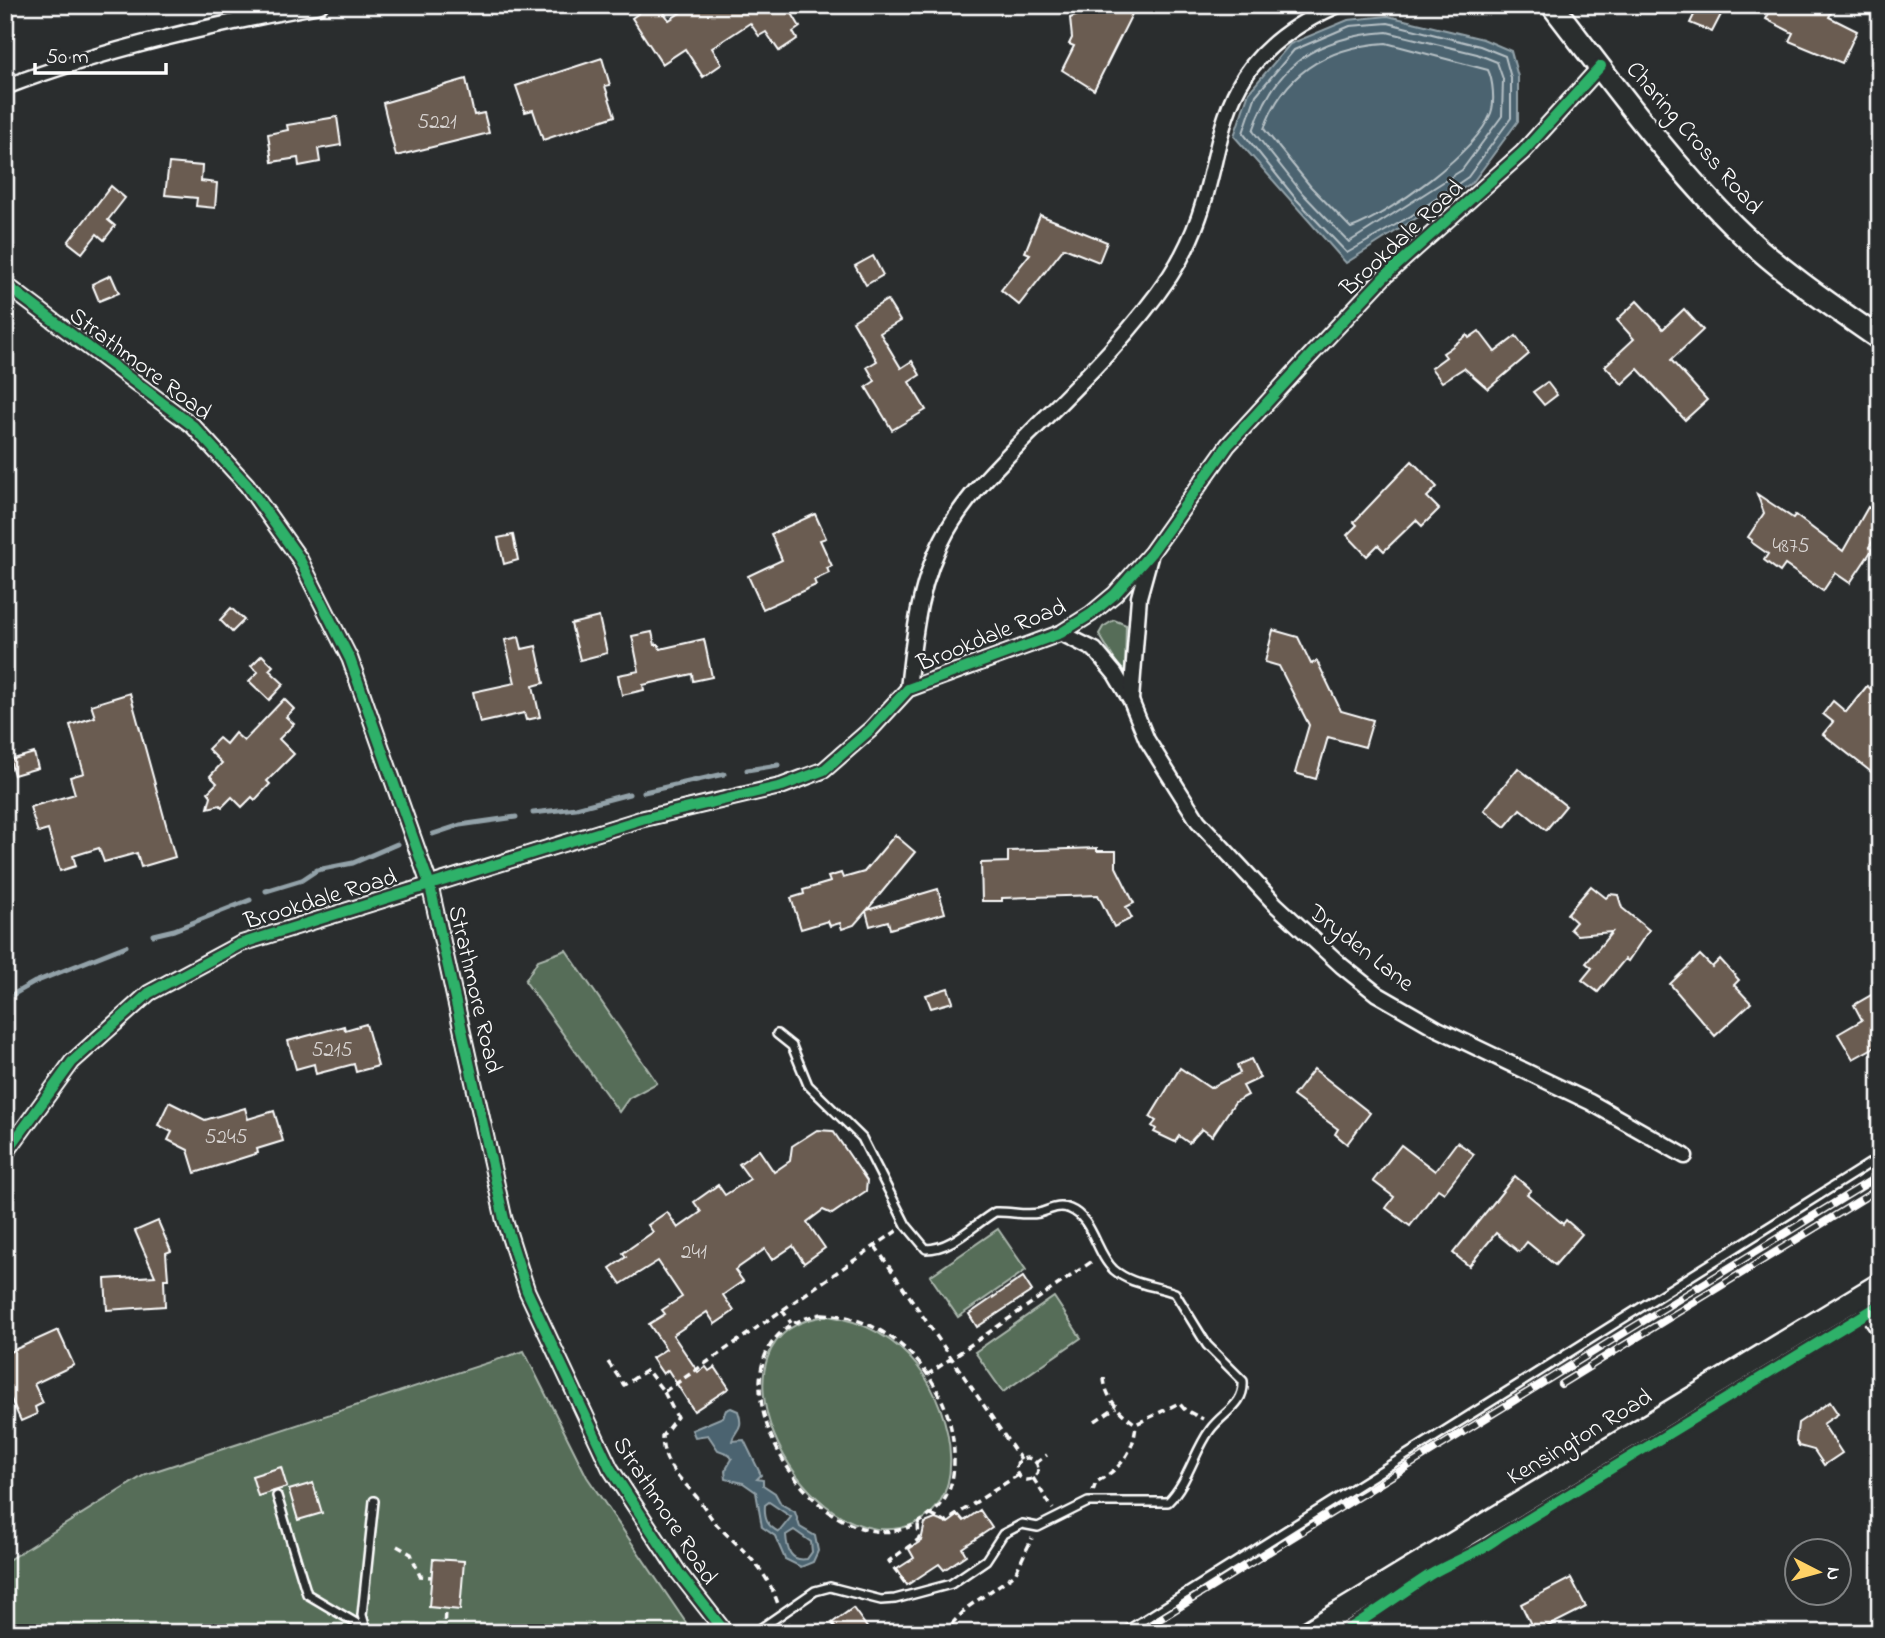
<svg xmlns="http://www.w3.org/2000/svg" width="1885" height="1638" viewBox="0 0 1885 1638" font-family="'Indie Flower',sans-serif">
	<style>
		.green { fill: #566d59; stroke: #aab6ac; stroke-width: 2 }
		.water { fill: #4b6470; stroke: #93a2a9; stroke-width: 2; fill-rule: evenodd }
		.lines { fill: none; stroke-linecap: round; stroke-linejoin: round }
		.shore { stroke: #b7c1c6; stroke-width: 2 }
		.stream { stroke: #93a2a9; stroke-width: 5 }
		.building { fill: #6a5c51; stroke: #fff; stroke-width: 2 }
		.lane-casing { stroke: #fff; stroke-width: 12 }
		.street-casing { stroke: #fff; stroke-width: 19 }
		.secondary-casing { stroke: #fff; stroke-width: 26 }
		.path { stroke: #fff; stroke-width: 3.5; stroke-dasharray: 7 5; stroke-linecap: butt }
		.lane { stroke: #2a2d2e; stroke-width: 7 }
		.street { stroke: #2a2d2e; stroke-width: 14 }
		.secondary { stroke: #2a2d2e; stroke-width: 21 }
		.rail-casing { stroke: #fff; stroke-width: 8 }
		.rail { stroke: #2a2d2e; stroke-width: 5; stroke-dasharray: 16; stroke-linecap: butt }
		.cycleway-casing { stroke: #2a2d2e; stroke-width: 15 }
		.cycleway { stroke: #2db169; stroke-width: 10 }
		.labels { text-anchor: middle; stroke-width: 5; stroke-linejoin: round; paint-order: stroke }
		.number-label { font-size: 21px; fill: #dad6d4 }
		.street-label { font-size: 24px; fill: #fff; stroke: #2a2d2e }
	</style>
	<rect width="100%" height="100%" fill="#2a2d2e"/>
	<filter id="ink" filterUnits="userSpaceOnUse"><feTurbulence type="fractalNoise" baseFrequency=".0143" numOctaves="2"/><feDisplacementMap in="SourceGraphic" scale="14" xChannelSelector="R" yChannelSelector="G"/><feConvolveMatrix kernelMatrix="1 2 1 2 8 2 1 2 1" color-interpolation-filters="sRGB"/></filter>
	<g filter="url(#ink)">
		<g class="green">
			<path d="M 1114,620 L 1126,625 L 1125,670 L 1120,669 L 1099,634 L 1103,627 Z"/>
			<path d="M 566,950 L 657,1083 L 629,1098 L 619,1112 L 525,981 L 538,960 Z"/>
			<path d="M 998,1229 L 1026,1270 L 958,1317 L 930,1276 Z"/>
			<path d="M 1054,1297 L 1081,1338 L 1003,1392 L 975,1352 Z"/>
			<path d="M 828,1316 C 864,1321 896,1339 918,1367 C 952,1410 976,1513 900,1528 C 795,1548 693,1330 828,1316 Z"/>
			<path d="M 524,1351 L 587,1477 L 693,1633 L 5,1633 L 5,1562 L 146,1474 Z"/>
		</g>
		<g class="water">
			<path d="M 1388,16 L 1483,39 L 1511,51 L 1518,77 L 1518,121 L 1473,182 L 1346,263 L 1234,136 L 1249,92 L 1290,44 L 1348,20 Z"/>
			<path d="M 731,1408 L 738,1411 C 745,1431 734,1429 732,1441 L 744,1440 L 761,1475 L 757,1479 L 763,1480 L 763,1485 L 775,1493 L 781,1504 L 795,1512 L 800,1527 L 815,1536 L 818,1551 L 813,1562 L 801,1567 L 785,1559 L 775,1536 L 762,1527 L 756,1492 L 743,1483 L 726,1479 L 725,1471 L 732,1459 L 729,1454 L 718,1450 L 708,1435 L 695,1437 L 692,1430 L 723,1417 L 726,1410 ZM 769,1502 L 791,1517 L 779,1532 C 767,1526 764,1519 765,1505 ZM 794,1530 L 811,1542 L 812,1552 L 807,1559 C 790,1562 787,1549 786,1535 Z"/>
		</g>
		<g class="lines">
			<g class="shore">
				<path d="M 1388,23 L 1480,46 L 1505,56 L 1511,78 L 1511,118 L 1468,177 L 1411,216 L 1347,253 L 1296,199 L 1243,133 L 1256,95 L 1294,50 L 1350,26 Z"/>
				<path d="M 1387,32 L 1477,54 L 1497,62 L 1503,79 L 1502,116 L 1462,170 L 1349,242 L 1303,194 L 1253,131 C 1275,64 1317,37 1387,32 Z"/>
				<path d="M 1386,43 L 1488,70 C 1493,80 1495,102 1491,113 C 1476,152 1390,214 1351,228 L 1311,187 L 1264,129 C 1284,72 1328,47 1386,43 Z"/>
			</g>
			<g class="stream">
				<path d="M 747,770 L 778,765"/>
				<path d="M 644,792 L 724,774"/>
				<path d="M 533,813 L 576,808 L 629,794"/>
				<path d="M 433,834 L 460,825 L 516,817"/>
				<path d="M 266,891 L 302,880 L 317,870 L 353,863 L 397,844"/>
				<path d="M 153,935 L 174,930 L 250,900"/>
				<path d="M 5,999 L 35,982 L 126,946"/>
			</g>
		</g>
		<g class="building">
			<path d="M 650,5 L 659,5 L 669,20 L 692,5 L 787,5 L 800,27 L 793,32 L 797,39 L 779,51 L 766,32 L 759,36 L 750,23 L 712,48 L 722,64 L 703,77 L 685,49 L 662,64 L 632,18 Z"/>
			<path d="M 1087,5 L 1114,5 L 1132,14 L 1094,90 L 1062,70 L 1074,46 L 1069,44 L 1072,38 L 1070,18 L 1084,13 Z"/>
			<path d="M 1699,5 L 1726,5 L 1712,32 L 1690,23 Z"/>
			<path d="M 1773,5 L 1816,5 L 1831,13 L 1829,17 L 1857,31 L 1842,63 L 1789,41 L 1793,33 L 1766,19 Z"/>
			<path d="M 602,58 L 610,85 L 605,86 L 615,116 L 543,140 L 533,110 L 525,112 L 516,86 Z"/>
			<path d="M 466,79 L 474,115 L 484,113 L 489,133 L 396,156 L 383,103 Z"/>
			<path d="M 337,117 L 341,145 L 318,149 L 320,162 L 299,166 L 298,158 L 272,162 L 268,134 L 288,130 L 287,125 Z"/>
			<path d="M 169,163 L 202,166 L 201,181 L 217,183 L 215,208 L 196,206 L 197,198 L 165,195 Z"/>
			<path d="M 111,186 L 125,198 L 108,220 L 115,226 L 104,240 L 97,234 L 82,253 L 68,242 Z"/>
			<path d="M 1040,215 L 1107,242 L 1099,262 L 1064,248 L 1019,305 L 1001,290 L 1030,254 L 1025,252 Z"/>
			<path d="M 873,256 L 883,275 L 866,285 L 855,266 Z"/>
			<path d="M 111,275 L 119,293 L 99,301 L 92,284 Z"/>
			<path d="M 887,300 L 900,321 L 880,333 L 901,368 L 912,361 L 920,375 L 909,382 L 926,410 L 892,430 L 866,387 L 875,381 L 867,367 L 877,361 L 853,321 Z"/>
			<path d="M 1637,301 L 1663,329 L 1684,309 L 1703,330 L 1671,360 L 1707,400 L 1685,420 L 1638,369 L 1622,384 L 1605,366 L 1634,339 L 1617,320 Z"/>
			<path d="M 1479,331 L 1495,352 L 1516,336 L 1529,354 L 1488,389 L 1464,368 L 1442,382 L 1431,368 L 1446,357 L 1443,353 L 1449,349 L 1467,335 L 1469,338 Z"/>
			<path d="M 1547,382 L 1557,395 L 1544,405 L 1533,392 Z"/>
			<path d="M 1412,461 L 1437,487 L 1427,497 L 1439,509 L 1422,526 L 1416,520 L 1384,551 L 1378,545 L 1367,556 L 1347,535 L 1357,525 L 1354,522 Z"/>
			<path d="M 1757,494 L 1793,518 L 1795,515 L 1843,551 L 1868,507 L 1880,515 L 1880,531 L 1869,547 L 1872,550 L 1850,583 L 1835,573 L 1823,591 L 1785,565 L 1780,572 L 1764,560 L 1768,554 L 1751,542 L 1752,540 L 1748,537 L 1764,513 Z"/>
			<path d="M 815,514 L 826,538 L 820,540 L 832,566 L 827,568 L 829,573 L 814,580 L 816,585 L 763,609 L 748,576 L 782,560 L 771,534 Z"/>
			<path d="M 513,535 L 518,560 L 504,564 L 498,538 Z"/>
			<path d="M 231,608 L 244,620 L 232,632 L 220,620 Z"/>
			<path d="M 599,617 L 607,653 L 580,660 L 571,624 Z"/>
			<path d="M 1273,630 L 1298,637 L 1311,664 L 1317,661 L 1341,711 L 1373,720 L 1365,747 L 1328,737 L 1316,779 L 1295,773 L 1309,725 L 1279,666 L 1265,662 Z"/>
			<path d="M 652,632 L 655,645 L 659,645 L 660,649 L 704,639 L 712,677 L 693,681 L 692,674 L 643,685 L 644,690 L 622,695 L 618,675 L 639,671 L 632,636 Z"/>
			<path d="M 519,637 L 522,649 L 536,646 L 544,683 L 533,686 L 540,717 L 526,720 L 524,713 L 480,723 L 473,692 L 515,683 L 505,640 Z"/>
			<path d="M 262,655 L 273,666 L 269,670 L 284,684 L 269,700 L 249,681 L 258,672 L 251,666 Z"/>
			<path d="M 1867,686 L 1880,696 L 1880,779 L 1823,734 L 1833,722 L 1823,714 L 1833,701 L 1846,712 Z"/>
			<path d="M 130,693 L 175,857 L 141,867 L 137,853 L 104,862 L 99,848 L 73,856 L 76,866 L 60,871 L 48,830 L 38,833 L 30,807 L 75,794 L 70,777 L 84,773 L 70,725 L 95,717 L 91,705 Z"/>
			<path d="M 284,699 L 294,709 L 286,717 L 294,724 L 279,739 L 294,754 L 267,781 L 270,784 L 255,800 L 252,797 L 242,807 L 232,797 L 222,807 L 220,805 L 208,808 L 211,796 L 208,792 L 217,783 L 210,776 L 222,763 L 208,749 L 219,738 L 226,744 L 235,733 L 244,741 Z"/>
			<path d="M 34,753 L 38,768 L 14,775 L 10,760 Z"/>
			<path d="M 1518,768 L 1566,806 L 1546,830 L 1520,809 L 1505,827 L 1484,810 Z"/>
			<path d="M 895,835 L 915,852 L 867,910 L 938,889 L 945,913 L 890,929 L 888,921 L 870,926 L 866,911 L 854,925 L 842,929 L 840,923 L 830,926 L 828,921 L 801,929 L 791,898 L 804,894 L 803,890 L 830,882 L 828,877 L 841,873 L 843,878 L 864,872 Z"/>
			<path d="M 1097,848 L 1097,851 L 1116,851 L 1116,867 L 1134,903 L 1126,907 L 1132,918 L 1114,927 L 1098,895 L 1002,898 L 1002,901 L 982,901 L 981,863 L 1008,862 L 1008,851 Z"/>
			<path d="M 1591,886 L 1606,898 L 1610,894 L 1618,895 L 1622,908 L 1649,930 L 1628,961 L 1625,959 L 1598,992 L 1582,980 L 1592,968 L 1586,963 L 1612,932 L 1577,935 L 1570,929 L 1576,922 L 1567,914 Z"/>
			<path d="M 1700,955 L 1712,967 L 1720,959 L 1739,980 L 1734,985 L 1751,1003 L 1715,1036 L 1670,984 Z"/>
			<path d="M 948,988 L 953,1002 L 931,1008 L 926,995 Z"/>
			<path d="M 1880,990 L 1880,1044 L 1853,1059 L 1838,1034 L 1862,1020 L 1854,1005 Z"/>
			<path d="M 366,1024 L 378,1066 L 356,1072 L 354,1064 L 316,1074 L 314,1064 L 296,1069 L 288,1041 L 344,1026 L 345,1030 Z"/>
			<path d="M 1251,1059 L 1260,1078 L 1243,1086 L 1248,1095 L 1235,1102 L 1212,1136 L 1202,1129 L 1189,1143 L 1179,1136 L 1175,1142 L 1154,1132 L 1156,1129 L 1152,1126 L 1156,1121 L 1150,1117 L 1180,1068 L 1210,1088 L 1240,1073 L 1237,1065 Z"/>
			<path d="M 1314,1069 L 1370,1113 L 1347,1144 L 1335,1134 L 1338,1129 L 1293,1096 Z"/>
			<path d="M 169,1102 L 205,1120 L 245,1108 L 248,1119 L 274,1111 L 283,1141 L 257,1149 L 258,1153 L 195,1173 L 188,1150 L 168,1140 L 172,1132 L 158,1125 Z"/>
			<path d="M 817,1130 L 833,1131 L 867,1181 L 866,1191 L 832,1214 L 823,1210 L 807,1222 L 825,1248 L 804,1263 L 793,1246 L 772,1260 L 765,1249 L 735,1270 L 743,1281 L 723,1295 L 734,1311 L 715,1324 L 707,1312 L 673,1335 L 698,1372 L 706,1367 L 709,1371 L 715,1367 L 729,1388 L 694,1411 L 668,1370 L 663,1374 L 652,1358 L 666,1349 L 649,1324 L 665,1314 L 662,1310 L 682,1297 L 658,1261 L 621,1284 L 610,1268 L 626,1257 L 623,1253 L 653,1232 L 648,1225 L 667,1212 L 678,1228 L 701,1212 L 694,1202 L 718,1185 L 725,1195 L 750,1179 L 739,1164 L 759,1150 L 774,1172 L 790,1161 L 792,1146 Z"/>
			<path d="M 1457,1142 L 1474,1154 L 1444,1193 L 1438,1189 L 1410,1226 L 1386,1208 L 1394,1197 L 1373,1181 L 1401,1145 L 1435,1171 Z"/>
			<path d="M 1515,1176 L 1531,1190 L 1527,1194 L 1563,1224 L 1566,1220 L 1582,1234 L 1555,1265 L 1527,1242 L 1519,1252 L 1496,1233 L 1469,1266 L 1453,1253 Z"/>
			<path d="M 158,1221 L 171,1251 L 166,1253 L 168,1279 L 164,1279 L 165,1306 L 107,1310 L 105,1279 L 155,1276 L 135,1231 Z"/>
			<path d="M 1023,1277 L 1032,1291 L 977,1327 L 969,1314 Z"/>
			<path d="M 58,1330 L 74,1365 L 34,1384 L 43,1403 L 35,1407 L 37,1414 L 21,1421 L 10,1397 L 5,1400 L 5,1354 Z"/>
			<path d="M 1830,1402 L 1838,1414 L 1823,1424 L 1842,1453 L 1824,1465 L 1814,1450 L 1799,1446 L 1796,1441 L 1798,1423 Z"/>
			<path d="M 281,1467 L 287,1487 L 258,1496 L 252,1476 Z"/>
			<path d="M 313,1483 L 322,1513 L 298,1520 L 289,1490 Z"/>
			<path d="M 980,1510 L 992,1528 L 962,1548 L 966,1555 L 944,1570 L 939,1564 L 907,1585 L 897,1569 L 914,1558 L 909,1549 L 921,1541 L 925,1523 L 935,1519 L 948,1523 L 959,1515 L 964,1521 Z"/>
			<path d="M 433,1559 L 464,1561 L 460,1610 L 429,1607 Z"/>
			<path d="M 1571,1578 L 1586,1607 L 1535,1633 L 1521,1604 Z"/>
			<path d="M 853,1608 L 871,1633 L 839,1633 L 832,1623 Z"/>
		</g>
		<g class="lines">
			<g class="lane-casing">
				<g id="lane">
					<path d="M 277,1496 L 307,1594 L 366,1629"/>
					<path d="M 373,1633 L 366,1629 L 362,1615 L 374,1501"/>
					<path d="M 754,1633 L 815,1591 L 830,1587 L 881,1600 L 895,1599 L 951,1584 L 986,1560 L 1003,1534 L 1022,1524 L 1038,1527 L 1088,1502 L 1168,1502 C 1188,1482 1194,1452 1210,1430 C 1223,1412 1245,1405 1243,1381 L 1207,1345 L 1175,1293 C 1154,1285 1132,1285 1114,1270 C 1096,1254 1093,1218 1070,1209 C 1058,1204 1050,1210 1039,1213 C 1024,1216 1010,1211 995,1212 C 973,1225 952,1249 926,1249 L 906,1225 L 862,1138 L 808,1085 L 792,1046 L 777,1034"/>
					<path d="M 1123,1633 L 1880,1157"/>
				</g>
			</g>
			<g class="street-casing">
				<g id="street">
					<path d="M 5,87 C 108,48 212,25 320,5"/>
					<path d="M 5,284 L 193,426 L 247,485 L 299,558 L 350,659 L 430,886 L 504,1219 L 527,1291 L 610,1468 L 679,1573 L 726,1633"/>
					<path d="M 1061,633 L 1095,650 L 1115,674 L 1131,701 L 1147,740 L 1198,821 L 1276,905 L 1342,966 L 1377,994 L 1438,1029 L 1590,1102 L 1685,1156"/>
					<path d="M 908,689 C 914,635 919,580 947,531 C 968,494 1000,464 1029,434 C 1078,385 1131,334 1170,276 C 1243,165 1184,72 1338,5"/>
					<path d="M 1131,700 L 1139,597 L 1150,557"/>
					<path d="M 5,1154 L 72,1062 L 149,993 L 240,944 L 642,819 L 782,786 L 824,770 L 871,729 L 908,689 L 1061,633 L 1091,614 L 1115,594 L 1151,553 L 1228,445 L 1309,357 L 1384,277 L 1523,152 L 1601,66"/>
					<path d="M 1857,1298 L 1880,1331"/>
				</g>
			</g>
			<g class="secondary-casing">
				<g id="secondary">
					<path d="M 1552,5 C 1609,79 1666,157 1732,224 C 1776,268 1829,304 1880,339"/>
					<path d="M 1306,1633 L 1880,1284"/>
				</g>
			</g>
			<g class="path">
				<path d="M 875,1246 L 1021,1460"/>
				<path d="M 782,1310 L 791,1323"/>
				<path d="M 822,1314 C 896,1316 956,1387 954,1460 C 954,1478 950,1496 937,1509 C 830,1610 671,1341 822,1314 Z"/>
				<path d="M 608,1362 L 624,1385 L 647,1370 L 664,1392 L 898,1230"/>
				<path d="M 927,1375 L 1094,1260"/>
				<path d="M 1104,1378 C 1105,1397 1120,1414 1136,1424 L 1179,1403 L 1185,1410 L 1203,1419"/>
				<path d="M 664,1392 L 677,1417 L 662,1436 C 663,1468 681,1477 699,1500 C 706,1509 711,1519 719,1527 C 744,1551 767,1570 778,1604"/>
				<path d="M 1095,1421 L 1116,1407"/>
				<circle cx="1027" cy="1469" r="11"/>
				<path d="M 1036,1463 L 1047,1455"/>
				<path d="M 1033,1478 L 1053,1509"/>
				<path d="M 1093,1491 L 1096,1482 C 1120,1469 1134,1453 1136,1424"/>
				<path d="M 931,1515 L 945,1522 L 1018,1475"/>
				<path d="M 397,1546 L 411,1554 L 420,1576 L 432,1577"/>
				<path d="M 905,1583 L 889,1561 L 919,1539 L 918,1523"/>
				<path d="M 788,1623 L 794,1633"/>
				<path d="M 444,1633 L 445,1608"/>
				<path d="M 943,1633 L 968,1607 L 1015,1574 L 1032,1538"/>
			</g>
			<use href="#lane" class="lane"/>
			<use href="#street" class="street"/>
			<use href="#secondary" class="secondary"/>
			<g class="rail-casing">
				<g id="rail">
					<path d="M 1561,1384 L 1880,1188"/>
					<path d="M 1137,1633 L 1880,1175"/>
				</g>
			</g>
			<use href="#rail" class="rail"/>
			<g class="cycleway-casing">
				<g id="cycleway">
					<path d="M 5,284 L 193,426 L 247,485 L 299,558 L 350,659 L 430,886 L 504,1219 L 527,1291 L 610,1468 L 679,1573 L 726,1633"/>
					<path d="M 5,1154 L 72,1062 L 149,993 L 240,944 L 642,819 L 782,786 L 824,770 L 871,729 L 908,689 L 1061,633 L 1091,614 L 1115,594 L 1151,553 L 1228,445 L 1309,357 L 1384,277 L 1523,152 L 1601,66"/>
					<path d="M 1342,1633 C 1372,1615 1399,1595 1428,1576 C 1452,1561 1478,1554 1499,1537 L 1880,1305"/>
				</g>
			</g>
			<use href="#cycleway" class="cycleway"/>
		</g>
	</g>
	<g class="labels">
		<g class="number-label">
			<text x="437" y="128">5221</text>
			<text x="1791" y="552">4875</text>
			<text x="332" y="1056">5215</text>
			<text x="226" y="1143">5245</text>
			<text x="694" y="1258">241</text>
		</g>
		<g class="street-label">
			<text transform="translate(1695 137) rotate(49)" y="8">Charing Cross Road</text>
			<text transform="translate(1401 237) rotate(-43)" y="8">Brookdale Road</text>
			<text transform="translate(141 363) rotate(37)" y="8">Strathmore Road</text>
			<text transform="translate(991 634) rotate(-22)" y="8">Brookdale Road</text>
			<text transform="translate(320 898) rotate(-17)" y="8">Brookdale Road</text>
			<text transform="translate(1362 947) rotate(38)" y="8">Dryden Lane</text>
			<text transform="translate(476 989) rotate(77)" y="8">Strathmore Road</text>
			<text transform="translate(1579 1436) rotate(-31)" y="8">Kensington Road</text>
			<text transform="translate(666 1510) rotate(57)" y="8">Strathmore Road</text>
		</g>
	</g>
	<rect width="1885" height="1638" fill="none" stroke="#2a2d2e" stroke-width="28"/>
	<rect x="14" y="14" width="1857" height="1610" fill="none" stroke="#fff" stroke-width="2.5" filter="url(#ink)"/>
	<g transform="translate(1818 1572) rotate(96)"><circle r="33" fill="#2a2d2e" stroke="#7f8182" stroke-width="2"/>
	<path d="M0-5L12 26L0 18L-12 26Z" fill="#ffd166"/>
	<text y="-10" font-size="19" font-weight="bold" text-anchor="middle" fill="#ffffff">N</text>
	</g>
	<path d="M35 63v10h131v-10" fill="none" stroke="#ffffff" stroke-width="3.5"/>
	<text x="46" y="63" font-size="21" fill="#ffffff" stroke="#2a2d2e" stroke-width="5" paint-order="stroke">50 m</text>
</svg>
